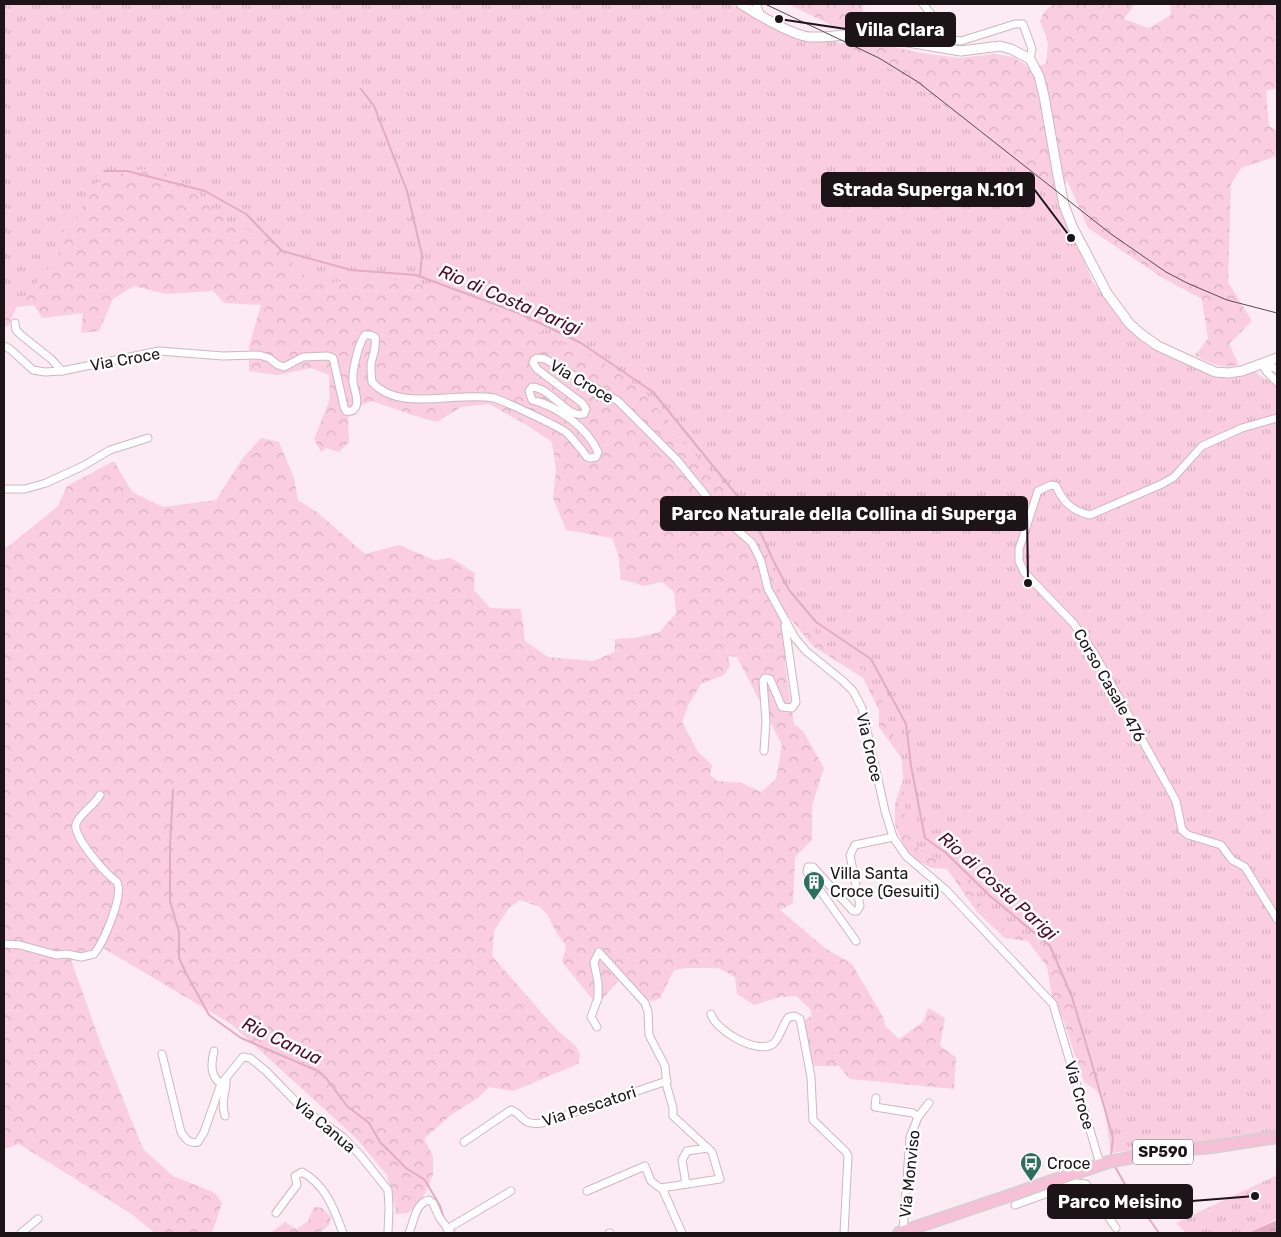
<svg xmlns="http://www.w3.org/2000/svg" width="1281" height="1237" viewBox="0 0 1281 1237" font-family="Rubik,sans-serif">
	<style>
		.forest { fill: url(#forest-crowns); fill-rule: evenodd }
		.park { fill: url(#park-tufts) }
		.water { fill: url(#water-ripples) }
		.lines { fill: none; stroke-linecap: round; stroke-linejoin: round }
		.stream { stroke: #e4acc2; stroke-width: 2 }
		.minor-casing { stroke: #d1b6c0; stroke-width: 9 }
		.tertiary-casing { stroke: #d1b6c0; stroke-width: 11 }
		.primary-casing { stroke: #d2d0d1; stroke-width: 14 }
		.minor { stroke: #fff; stroke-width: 7 }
		.tertiary { stroke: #fff; stroke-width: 9 }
		.primary { stroke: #f6c0d7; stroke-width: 11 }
		.tram { stroke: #564b50; stroke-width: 1 }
		.labels { text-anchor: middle; stroke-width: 5; stroke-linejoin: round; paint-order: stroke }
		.shield { fill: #fefefe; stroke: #605a5d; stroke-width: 1 }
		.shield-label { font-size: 15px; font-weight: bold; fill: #1d1418 }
		.street-label { font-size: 16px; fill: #1d1418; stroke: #fefefe }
		.poi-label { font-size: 16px; fill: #1d1418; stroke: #fefefe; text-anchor: start }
		.water-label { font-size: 18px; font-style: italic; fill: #4c0b2e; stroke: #fefefe }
		.leader { fill: none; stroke: #1d1418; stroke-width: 2 }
		.callout-dot { fill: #1d1418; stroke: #fefefe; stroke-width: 2 }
		.callout { fill: #1d1418; stroke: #1d1418; stroke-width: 2 }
		.callout-label { font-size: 18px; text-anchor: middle; font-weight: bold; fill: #fff }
	</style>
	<defs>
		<pattern id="forest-crowns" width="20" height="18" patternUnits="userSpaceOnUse" patternTransform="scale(1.25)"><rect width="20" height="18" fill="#facedf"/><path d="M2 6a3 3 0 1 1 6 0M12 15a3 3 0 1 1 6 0" fill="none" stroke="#d6b0bf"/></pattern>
		<pattern id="park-tufts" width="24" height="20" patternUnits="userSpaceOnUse" patternTransform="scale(1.25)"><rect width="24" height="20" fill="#facedf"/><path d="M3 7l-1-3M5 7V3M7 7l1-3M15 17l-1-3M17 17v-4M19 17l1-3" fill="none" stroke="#d6b0bf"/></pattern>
		<pattern id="water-ripples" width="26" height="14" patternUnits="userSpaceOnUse" patternTransform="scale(1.25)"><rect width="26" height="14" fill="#e4acc2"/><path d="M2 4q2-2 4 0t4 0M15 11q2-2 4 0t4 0" fill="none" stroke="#c393a6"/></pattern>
	</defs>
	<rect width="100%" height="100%" fill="#fcebf2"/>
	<g class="forest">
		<path d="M 4,4 L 640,4 L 816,45 L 870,41 L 920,53 L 960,58 L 994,54 L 1013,57 L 1030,68 L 1046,64 L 1048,42 L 1040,21 L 1044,12 L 1053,4 L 1135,4 L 1124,19 L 1149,28 L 1171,15 L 1170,4 L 1277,4 L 1277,88 L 1266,91 L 1269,126 L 1277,131 L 1277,156 L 1241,168 L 1231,184 L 1228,282 L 1252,321 L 1229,344 L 1239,365 C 1221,369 1211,364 1195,355 L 1208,339 L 1202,299 L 1163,278 L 1088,228 L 1067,180 L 1056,205 L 1037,235 L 1134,337 L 1209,380 L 1241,376 L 1256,371 L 1263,384 L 1036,675 L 1108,1112 L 1096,1090 L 1084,1082 L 1063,1019 L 1052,996 L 1047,967 L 1028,941 L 1005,938 L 977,912 L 947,869 L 932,868 L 909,857 L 895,825 L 895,804 L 907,766 L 879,727 L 879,710 L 863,678 L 813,646 L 789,617 L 781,628 L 785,639 L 785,665 L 794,724 L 803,731 L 824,768 L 812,806 L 812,840 L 795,857 L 793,903 L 780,910 L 825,948 L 852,964 L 884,1019 L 885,1026 L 899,1039 L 923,1022 L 928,1008 L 945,1018 L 940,1046 L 956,1057 L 954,1089 L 850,1079 L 839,1066 L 814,1066 L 801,1043 L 798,1026 L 812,1015 L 810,1009 L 796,996 L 780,997 L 754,1005 L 737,994 L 735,977 L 718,968 L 687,968 L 674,970 L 660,998 L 653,1001 L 638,998 L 625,984 L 619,980 L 597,1005 L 562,962 L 566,946 L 556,932 L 547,914 L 540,907 L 520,900 L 509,908 L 494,931 L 492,956 L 557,1030 L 576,1046 L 580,1055 L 578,1064 L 513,1091 L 489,1087 L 478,1098 L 451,1115 L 424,1139 L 433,1156 L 433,1175 L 421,1202 L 408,1213 L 394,1214 L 396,1210 L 387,1175 L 357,1139 L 231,1024 L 103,948 L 85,951 L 71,960 L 102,1047 L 143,1149 L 173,1176 L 215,1193 L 222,1203 L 212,1233 L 155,1233 L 130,1213 L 19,1144 L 4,1149 L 4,547 L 9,546 L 58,506 L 67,486 L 114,461 L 132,492 L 163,507 L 216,500 L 242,459 L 261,438 L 279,442 L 294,478 L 298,500 L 317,512 L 365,554 L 399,545 L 434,560 L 451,558 L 475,573 L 474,590 L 490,608 L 521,609 L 525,641 L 548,657 L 593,661 L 615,652 L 615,639 L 634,638 L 660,632 L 676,613 L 674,592 L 662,582 L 644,586 L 621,579 L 618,554 L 612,538 L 566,530 L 553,498 L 556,471 L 552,442 L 525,424 L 489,404 L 461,407 L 437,422 L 412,415 L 372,401 L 362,405 L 348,418 L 349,442 L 339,452 L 326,448 L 321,452 L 314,439 L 330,399 L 329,375 L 311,368 L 278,375 L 249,371 L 249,346 L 261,305 L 224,303 L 213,291 L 166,294 L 134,286 L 113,299 L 99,331 L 81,333 L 83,313 L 42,318 L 34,305 L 16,307 L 8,327 L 4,325 ZM 728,656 L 737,657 L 782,745 L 776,779 L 761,792 L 742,783 L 717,781 L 710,775 L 712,765 L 698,752 L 682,722 L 689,704 L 701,684 L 724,675 L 730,666 Z"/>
		<path d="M 788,4 L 863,4 L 862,28 L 837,28 Z"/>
		<path d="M 314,1207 L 322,1208 L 331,1217 L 329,1225 L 319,1233 L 271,1233 L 285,1222 L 297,1229 L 308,1221 Z"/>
	</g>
	<g class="park">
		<path d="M 4,4 L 648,4 L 652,5 L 669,4 L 731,4 L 775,28 L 830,38 L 906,77 L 983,135 L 1058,198 L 1093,282 L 1125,321 L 1143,338 L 1210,375 L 1253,372 L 1277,385 L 1277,1133 L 1111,1153 L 1101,1082 L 1090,1057 L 1082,1048 L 1082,1037 L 1075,1003 L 1056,965 L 1040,942 L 1012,934 L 991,921 L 963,874 L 948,862 L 935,858 L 917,847 L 905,820 L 902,762 L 882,700 L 865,671 L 833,651 L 819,638 L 796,607 L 783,599 L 764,542 L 714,474 L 686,446 L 665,416 L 627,379 L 592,355 L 567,346 L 477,299 L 406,280 L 353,279 L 316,285 L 299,271 L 270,236 L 231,226 L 194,189 L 156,168 L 127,171 L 89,186 L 78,219 L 63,232 L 57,259 L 20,301 L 4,303 Z"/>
		<path d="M 1277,1175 L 1277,1218 L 1252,1233 L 1186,1233 L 1176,1223 Z"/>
	</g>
	<path class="water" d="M 1277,1220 L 1277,1233 L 1249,1233 Z"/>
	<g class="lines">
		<g class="stream">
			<path d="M 361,89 L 374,106 L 407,191 L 422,255 L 420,276"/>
			<path d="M 104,171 L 127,171 L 205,191 L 246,214 L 282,251 L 351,270 L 416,275 L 521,314 L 581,343 L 653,392 L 752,514 L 774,562 L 789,590 L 816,622 L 871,659 L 906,724 L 911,766 L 925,838 L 946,853 L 989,895 L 1050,946 L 1072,997 L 1090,1057 L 1113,1138 L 1111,1156"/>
			<path d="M 173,790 L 170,846 L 170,901 L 179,932 L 179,958 L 186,973 L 209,1015 L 241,1038 L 318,1071 L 326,1078 L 347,1106 L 369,1123 L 380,1142 L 406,1168 L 425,1180 L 440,1206 L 444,1219"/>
			<path d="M 1114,1165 L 1126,1186 L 1159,1233"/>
		</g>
		<g class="minor-casing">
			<g id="minor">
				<path d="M 756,4 L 761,16"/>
				<path d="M 923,4 L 952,40 L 961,41 L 1015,24 L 1023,24 L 1032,49 L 1030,59"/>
				<path d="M 15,323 L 16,330 L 21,335 L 51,359 L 62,371"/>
				<path d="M 4,346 L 10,349 L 33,370 L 45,372 L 62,371 L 159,351 L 223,356 L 259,355 L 269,358 L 278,365 L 284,367 L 303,357 L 328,356 L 333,358 L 334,362 L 344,407 L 346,411 C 351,412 354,411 356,406 C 359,399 354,390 353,382 C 352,371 358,344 365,335 L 370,335 L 375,337 C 377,347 373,354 371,364 C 371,370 371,375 372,382 C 399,413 457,391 494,398 C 502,400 562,428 567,433 C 574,440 581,449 587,457 L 591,458 L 596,457 L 598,452 C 587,427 557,406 532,400 L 529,391 L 532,387 C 552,388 567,419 584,414 L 586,409 L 582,403 L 537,369 L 533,363 L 534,360 L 537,358 L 545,359 L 618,401 L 677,460 L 725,519 L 752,543 L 761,561 L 768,589 L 795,638 L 806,651 L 843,681 L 853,691 L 862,708 L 885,811 L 893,837 L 906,856 L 946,890 L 1053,1004 L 1100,1164"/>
				<path d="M 1262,364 L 1267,372 L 1277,382"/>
				<path d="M 1262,364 L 1277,369"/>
				<path d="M 1277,418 L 1242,428 L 1202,446 L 1174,477 L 1162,484 L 1090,515 C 1072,511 1063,502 1056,486 L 1051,485 L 1038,491 L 1019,549 L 1019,561 L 1024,572 L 1074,624 L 1094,653 L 1176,801 L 1182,830 L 1188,835 L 1221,845 L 1232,860 L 1245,867 L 1277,919"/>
				<path d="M 4,489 L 25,489 L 46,483 L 83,466 L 110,450 L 148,438"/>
				<path d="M 764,751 L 766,721 L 763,681 L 765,678 L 770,679 L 782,707 L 792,708 L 796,702 L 785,626 L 786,621"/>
				<path d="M 856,941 L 807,872 L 808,867 L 813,867 L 853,911 L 857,911 L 860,906 L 850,855 L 855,845 L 893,837"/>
				<path d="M 4,944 L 20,945 L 56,955 L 67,954 L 81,957 L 94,954 C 103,943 124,896 117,882 C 116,881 112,878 111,877 C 101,868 73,836 76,824 C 78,815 95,805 100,795"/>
				<path d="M 711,1014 C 715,1030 757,1055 773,1044 C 780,1039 782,1024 789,1017 L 795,1016 L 800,1019 L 811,1077 L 813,1120 L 846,1152 L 848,1156 L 844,1233"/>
				<path d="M 597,1027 L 591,1017 L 598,998 L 598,983 L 594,962 L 599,952 L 645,1003 L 648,1012 L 649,1035 L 665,1066 L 667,1087 L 673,1108 L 673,1116 L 712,1152 L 720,1179 L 661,1188"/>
				<path d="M 214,1051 C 211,1064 210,1076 221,1084"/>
				<path d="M 162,1054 L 181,1132 C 186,1139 188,1144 198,1142 L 204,1132 L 221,1084 L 243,1057 L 250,1058 L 266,1071 L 302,1108 L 343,1137 L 360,1155 L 388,1190 L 389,1208 L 388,1233"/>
				<path d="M 876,1098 L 875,1107 L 913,1113 L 918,1117"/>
				<path d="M 225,1116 C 220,1101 227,1092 226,1078"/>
				<path d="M 464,1142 L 511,1110 C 525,1115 520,1126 542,1123 L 667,1081"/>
				<path d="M 686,1184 L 682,1160 L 687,1151 L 708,1148"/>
				<path d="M 587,1191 L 645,1166 L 651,1181 L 663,1190 L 682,1233"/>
				<path d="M 1015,1205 L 1076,1183 L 1086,1184 L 1116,1228"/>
				<path d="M 276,1213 L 297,1185 L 295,1176 L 302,1172 C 326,1185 334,1209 343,1233"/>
				<path d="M 447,1229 L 511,1191"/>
				<path d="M 903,1232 L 910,1137 L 918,1117 L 929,1103"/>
				<path d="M 21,1233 L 38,1219"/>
				<path d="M 409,1233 C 414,1222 415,1203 429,1200 L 433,1203 L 439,1217 L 451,1233"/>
				<path d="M 609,1233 L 610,1233"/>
			</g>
		</g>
		<g class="tertiary-casing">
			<path id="tertiary" d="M 741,4 C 755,13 795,37 811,37 C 828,38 844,34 861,34 L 961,51 L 1000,46 L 1011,49 L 1030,59 L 1039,76 L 1044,96 L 1058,176 L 1064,205 L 1072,226 L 1107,293 L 1129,323 L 1141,334 L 1158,346 L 1215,372 L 1228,373 L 1242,371 L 1277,358"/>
		</g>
		<g class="primary-casing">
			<path id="primary" d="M 899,1233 L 1108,1162 L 1160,1152 L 1212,1147 L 1277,1137"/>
		</g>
		<use href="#minor" class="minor"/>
		<use href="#tertiary" class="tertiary"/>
		<use href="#primary" class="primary"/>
		<path class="tram" d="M 765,4 L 879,58 L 918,82 L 1111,234 L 1166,272 L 1187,283 L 1227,300 L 1277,313"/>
	</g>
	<defs>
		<g id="building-pin" transform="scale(1.125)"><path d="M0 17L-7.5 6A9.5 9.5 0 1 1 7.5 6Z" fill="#2d6e5d" stroke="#fefefe"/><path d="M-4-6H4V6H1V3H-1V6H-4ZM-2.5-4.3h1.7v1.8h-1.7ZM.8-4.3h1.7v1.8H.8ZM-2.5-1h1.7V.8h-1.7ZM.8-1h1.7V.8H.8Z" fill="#fff"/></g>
		<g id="bus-pin" transform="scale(1.125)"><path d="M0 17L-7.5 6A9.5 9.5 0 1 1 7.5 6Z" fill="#2d6e5d" stroke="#fefefe"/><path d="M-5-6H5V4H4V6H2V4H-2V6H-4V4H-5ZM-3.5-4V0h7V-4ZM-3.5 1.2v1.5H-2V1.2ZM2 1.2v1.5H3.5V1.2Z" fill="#fff"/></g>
	</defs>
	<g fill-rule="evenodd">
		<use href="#building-pin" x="814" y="882"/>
		<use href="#bus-pin" x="1031" y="1163"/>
	</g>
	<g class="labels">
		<rect class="shield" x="1133" y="1139.5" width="60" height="25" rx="4"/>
		<g class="shield-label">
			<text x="1163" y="1157">SP590</text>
		</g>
		<g class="street-label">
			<text transform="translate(125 359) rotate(-10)" y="6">Via Croce</text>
			<text transform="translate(582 381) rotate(30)" y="6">Via Croce</text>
			<text transform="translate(1110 685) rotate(60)" y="6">Corso Casale 476</text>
			<text transform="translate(870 747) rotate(77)" y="6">Via Croce</text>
			<text transform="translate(1080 1095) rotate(74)" y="6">Via Croce</text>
			<text transform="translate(589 1106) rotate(-18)" y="6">Via Pescatori</text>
			<text transform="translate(325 1125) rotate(40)" y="6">Via Canua</text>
			<text transform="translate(909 1174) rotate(-84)" y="6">Via Monviso</text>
		</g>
		<g class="poi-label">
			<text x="830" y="879">Villa Santa<tspan x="830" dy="18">Croce (Gesuiti)</tspan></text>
			<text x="1047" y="1169">Croce</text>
		</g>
		<g class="water-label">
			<text transform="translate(510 300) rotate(23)" y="6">Rio di Costa Parigi</text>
			<text transform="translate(998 886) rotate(42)" y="6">Rio di Costa Parigi</text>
			<text transform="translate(282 1041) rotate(26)" y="6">Rio Canua</text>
		</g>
	</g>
	<path class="leader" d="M779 19L846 29M1071 238L1034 189M1028 583L1027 513M1255 1196L1192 1201"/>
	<g class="callout-dot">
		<circle cx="779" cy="19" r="5"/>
		<circle cx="1071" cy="238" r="5"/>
		<circle cx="1028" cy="583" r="5"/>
		<circle cx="1255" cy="1196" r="5"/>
	</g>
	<g class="callout">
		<rect x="846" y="13" width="109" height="33" rx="5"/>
		<rect x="822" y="173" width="212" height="33" rx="5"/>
		<rect x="661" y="497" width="366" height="33" rx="5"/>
		<rect x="1048" y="1185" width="144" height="33" rx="5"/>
	</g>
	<g class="callout-label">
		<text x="900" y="36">Villa Clara</text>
		<text x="928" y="196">Strada Superga N.101</text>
		<text x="844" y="520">Parco Naturale della Collina di Superga</text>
		<text x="1120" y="1208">Parco Meisino</text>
	</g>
	<rect width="1281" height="1237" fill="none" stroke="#1d1418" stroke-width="10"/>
</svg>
